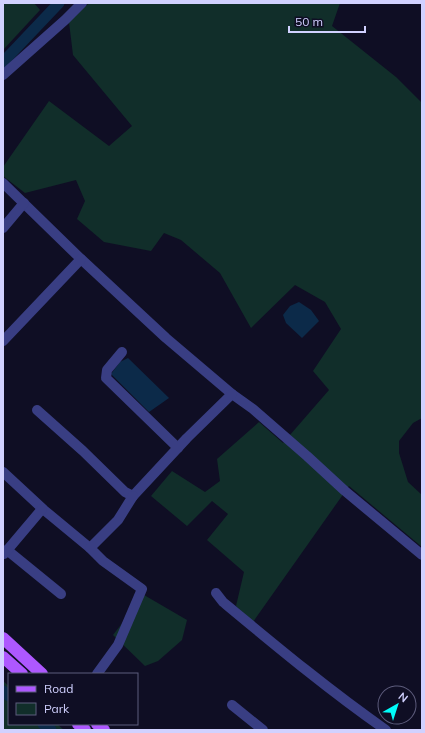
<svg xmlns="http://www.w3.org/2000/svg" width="425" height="733" viewBox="0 0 425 733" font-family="Mulish,sans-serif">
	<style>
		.green { fill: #112e2a }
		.water { fill: #0c2a49 }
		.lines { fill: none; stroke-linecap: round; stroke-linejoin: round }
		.canal { stroke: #0c2a49; stroke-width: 11 }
		.street { stroke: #393e83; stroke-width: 10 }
		.primary { stroke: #ae58ff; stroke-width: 12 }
	</style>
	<rect width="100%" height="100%" fill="#0f0e24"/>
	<g class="green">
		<path d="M 3,3 L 34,3 L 40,10 L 3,50 Z"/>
		<path d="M 89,3 L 340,3 L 332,26 L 396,77 L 422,103 L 422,418 L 413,423 L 399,441 L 399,453 L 408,482 L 422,495 L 422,547 L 349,486 L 253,622 L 236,606 L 244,572 L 207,540 L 228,514 L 212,501 L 187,526 L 151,496 L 172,471 L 205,492 L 220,481 L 217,459 L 259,422 L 283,443 L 329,390 L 313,371 L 341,329 L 325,302 L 295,285 L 251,328 L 220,273 L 181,240 L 164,233 L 151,251 L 104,242 L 77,219 L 85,201 L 76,180 L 25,193 L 3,176 L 3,167 L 49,101 L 109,146 L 132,126 L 73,55 L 69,22 Z"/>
		<path d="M 144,595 L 187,620 L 182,640 L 158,661 L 145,666 L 113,635 Z"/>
		<path d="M 3,681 L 9,686 L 9,724 L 57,724 L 64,730 L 3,730 Z"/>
	</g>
	<g class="water">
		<path d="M 299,302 L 311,310 L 319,321 L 302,338 L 286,323 L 283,315 L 290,306 Z"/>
		<path d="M 128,358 L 169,398 L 149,412 L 111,374 L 120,362 Z"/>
	</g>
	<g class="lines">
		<g class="canal">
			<path d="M 3,62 L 59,3"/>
			<path d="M 3,691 L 9,696"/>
			<path d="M 43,724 L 51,730"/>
		</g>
		<g class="street">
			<path d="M 3,75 L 65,20 L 82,3"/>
			<path d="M 3,183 L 81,259 L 166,338 L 232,394 L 253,409 L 307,456 L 345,491 L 422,555"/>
			<path d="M 3,228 L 24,203"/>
			<path d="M 3,341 L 81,259"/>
			<path d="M 122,352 L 107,370 L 106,378 L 178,448"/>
			<path d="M 37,410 L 83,451 L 125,492 L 133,496 L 187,438 L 232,394"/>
			<path d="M 3,472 L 44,510 L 90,548"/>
			<path d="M 7,550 L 61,594"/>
			<path d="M 4,554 L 42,509"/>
			<path d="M 216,593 L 223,602 C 276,646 330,691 386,730"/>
			<path d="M 97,674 L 118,645 L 142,589 L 103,561 L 90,548 L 118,520 L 133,496"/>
			<path d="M 232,705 L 263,730"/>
		</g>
		<g class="primary">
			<path d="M 3,638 L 42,674"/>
			<path d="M 3,657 L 22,674"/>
			<path d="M 78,724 L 85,730"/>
			<path d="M 97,724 L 104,730"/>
		</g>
	</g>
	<rect width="425" height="733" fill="none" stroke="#d1d1ff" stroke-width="8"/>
	<rect x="8" y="673" width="130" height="52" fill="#0f0e24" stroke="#5d5c7c"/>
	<rect x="16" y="686" width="20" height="6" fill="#ae58ff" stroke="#5d5c7c"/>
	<text x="44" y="693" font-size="12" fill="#d1d1ff">Road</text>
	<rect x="16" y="703" width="20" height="12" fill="#112e2a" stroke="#5d5c7c"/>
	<text x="44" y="713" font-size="12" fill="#d1d1ff">Park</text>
	<g transform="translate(397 705) rotate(39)"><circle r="19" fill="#0f0e24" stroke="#5d5c7c"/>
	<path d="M0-3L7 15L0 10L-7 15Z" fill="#00fcf9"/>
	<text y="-6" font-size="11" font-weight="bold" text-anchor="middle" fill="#d1d1ff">N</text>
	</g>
	<path d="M289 26v6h76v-6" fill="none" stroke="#d1d1ff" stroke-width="2"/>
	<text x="295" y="26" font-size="12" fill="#d1d1ff" stroke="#0f0e24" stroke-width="3" paint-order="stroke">50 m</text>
</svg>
